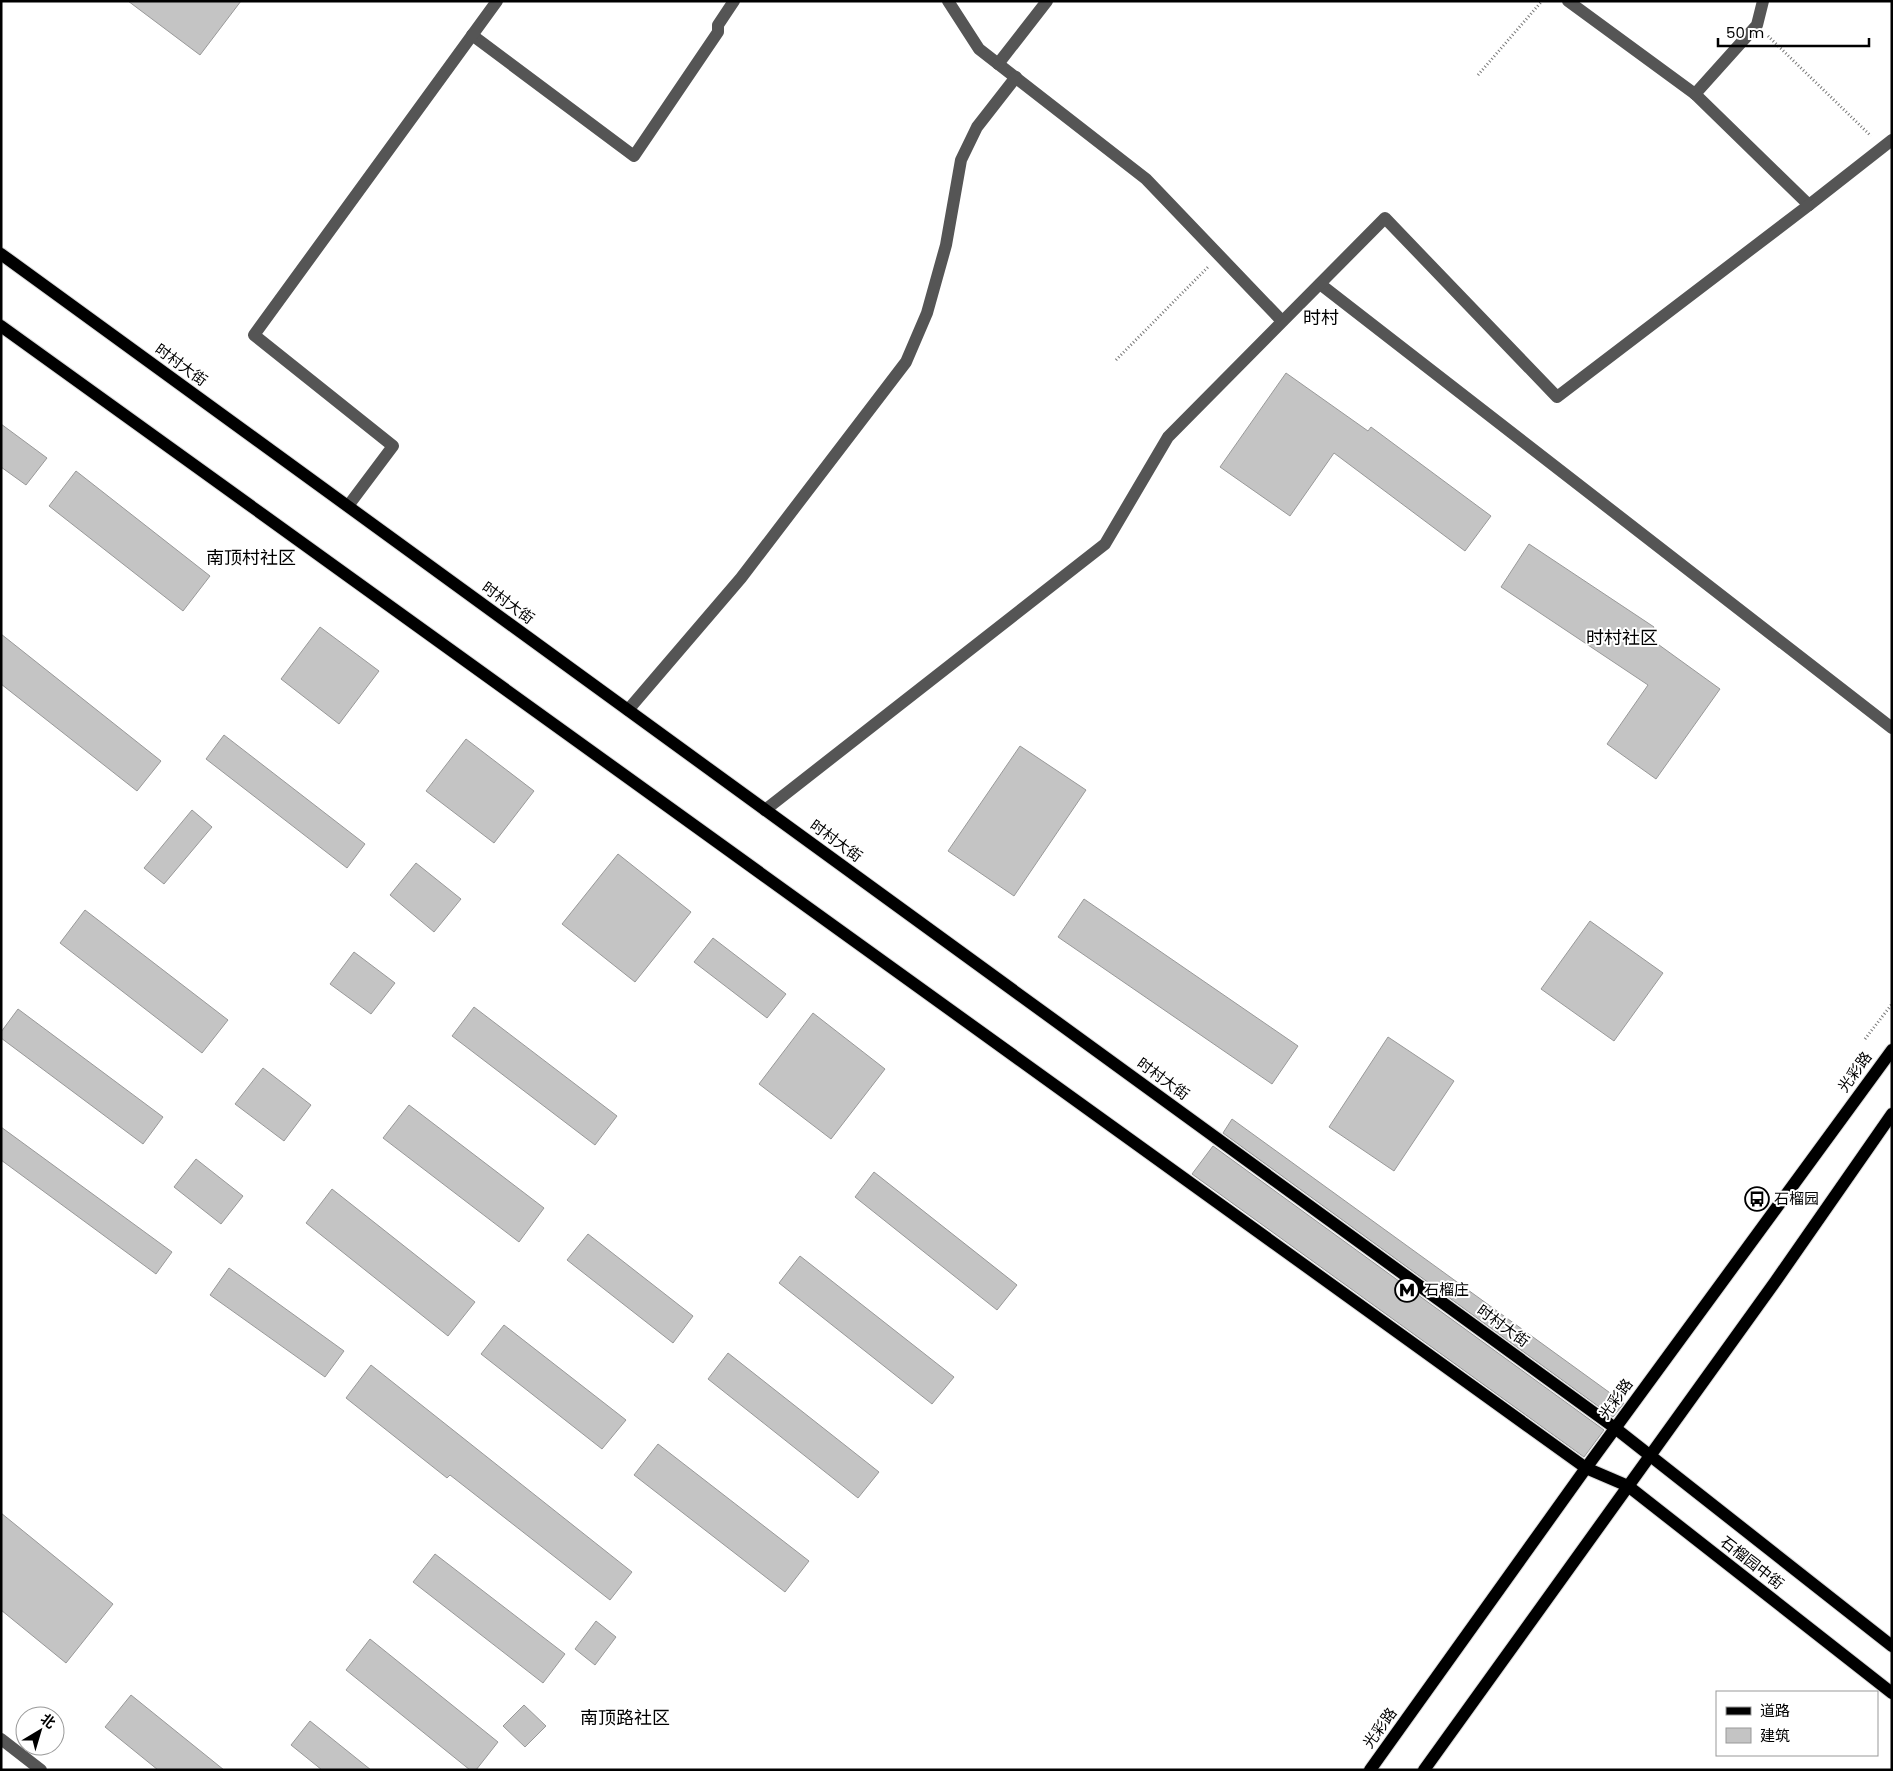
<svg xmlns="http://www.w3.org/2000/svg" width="1893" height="1771" viewBox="0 0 1893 1771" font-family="Poppins,'Noto Sans SC',sans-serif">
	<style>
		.building { fill: #c4c4c4; stroke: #999 }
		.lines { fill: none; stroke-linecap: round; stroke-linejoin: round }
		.major-casing { stroke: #dbdbdb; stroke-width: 14 }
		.path { stroke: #777; stroke-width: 3; stroke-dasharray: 1 2.5; stroke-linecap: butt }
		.minor { stroke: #555; stroke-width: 12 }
		.major { stroke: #000; stroke-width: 12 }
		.labels { text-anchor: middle; stroke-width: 4; stroke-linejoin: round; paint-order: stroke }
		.street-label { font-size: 15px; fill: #000; stroke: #fff }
		.poi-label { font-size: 15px; fill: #000; stroke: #fff; text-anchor: start }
		.quarter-label { font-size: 18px; fill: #000; stroke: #fff }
	</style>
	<rect width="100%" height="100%" fill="#fff"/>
	<g class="building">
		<path d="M 128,1 L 241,1 L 200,55 Z"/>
		<path d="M 1286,373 L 1368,431 L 1371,427 L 1491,516 L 1465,551 L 1334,453 L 1290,516 L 1220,467 Z"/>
		<path d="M 1,424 L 47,458 L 26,485 L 1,467 Z"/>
		<path d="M 76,471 L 210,576 L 183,611 L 49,506 Z"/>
		<path d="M 1529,544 L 1654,627 L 1648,637 L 1720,689 L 1656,779 L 1607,744 L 1648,685 L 1501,587 Z"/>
		<path d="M 320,627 L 379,671 L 339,724 L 281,679 Z"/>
		<path d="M 1,634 L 161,761 L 137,791 L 1,684 Z"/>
		<path d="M 224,735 L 365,844 L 347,868 L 206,759 Z"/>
		<path d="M 466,739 L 534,791 L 494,843 L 426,791 Z"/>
		<path d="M 1020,746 L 1086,790 L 1014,896 L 948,851 Z"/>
		<path d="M 192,810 L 212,827 L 164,884 L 144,868 Z"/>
		<path d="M 618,854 L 691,912 L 635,982 L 562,924 Z"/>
		<path d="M 416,863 L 461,899 L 434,932 L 390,895 Z"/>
		<path d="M 1084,899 L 1298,1046 L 1272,1084 L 1058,937 Z"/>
		<path d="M 85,910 L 228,1020 L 202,1053 L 60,943 Z"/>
		<path d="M 1590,921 L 1663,973 L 1614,1041 L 1541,989 Z"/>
		<path d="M 713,938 L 786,994 L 767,1018 L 694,962 Z"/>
		<path d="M 354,952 L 395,983 L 371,1014 L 330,984 Z"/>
		<path d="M 474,1007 L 617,1116 L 595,1145 L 452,1036 Z"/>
		<path d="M 18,1009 L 163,1117 L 143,1144 L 1,1038 L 1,1032 Z"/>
		<path d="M 813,1013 L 885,1069 L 831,1139 L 759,1084 Z"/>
		<path d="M 1388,1037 L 1454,1081 L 1394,1171 L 1329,1127 Z"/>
		<path d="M 263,1068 L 311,1105 L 284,1141 L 235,1104 Z"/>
		<path d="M 409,1105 L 544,1208 L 519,1242 L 383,1138 Z"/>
		<path d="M 1232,1119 L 1624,1403 L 1613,1417 L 1223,1133 Z"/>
		<path d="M 1,1127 L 172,1252 L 156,1274 L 1,1160 Z"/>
		<path d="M 1213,1146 L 1604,1430 L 1584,1457 L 1192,1174 Z"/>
		<path d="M 196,1159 L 243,1196 L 221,1224 L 174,1187 Z"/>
		<path d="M 874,1172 L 1017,1285 L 997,1310 L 855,1197 Z"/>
		<path d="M 332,1189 L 475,1302 L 448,1336 L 306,1223 Z"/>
		<path d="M 588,1234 L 693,1316 L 673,1343 L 567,1260 Z"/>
		<path d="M 800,1256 L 954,1377 L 932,1404 L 779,1283 Z"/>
		<path d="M 229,1268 L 344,1351 L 325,1377 L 210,1295 Z"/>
		<path d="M 504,1325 L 626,1420 L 602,1449 L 481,1354 Z"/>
		<path d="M 728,1353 L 879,1472 L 858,1498 L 708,1379 Z"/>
		<path d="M 371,1365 L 632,1572 L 610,1600 L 450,1475 L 447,1478 L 346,1398 Z"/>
		<path d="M 658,1444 L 809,1561 L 785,1592 L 634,1475 Z"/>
		<path d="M 1,1513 L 113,1604 L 66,1663 L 1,1610 Z"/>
		<path d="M 435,1554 L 565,1654 L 543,1683 L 413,1582 Z"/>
		<path d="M 596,1621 L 616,1637 L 595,1665 L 575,1649 Z"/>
		<path d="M 370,1639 L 498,1742 L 476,1770 L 470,1770 L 346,1670 Z"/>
		<path d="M 131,1695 L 224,1770 L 158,1770 L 105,1727 Z"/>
		<path d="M 524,1705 L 546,1726 L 525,1747 L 503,1726 Z"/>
		<path d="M 310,1721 L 371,1770 L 322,1770 L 291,1745 Z"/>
	</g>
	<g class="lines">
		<g class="major-casing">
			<g id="major">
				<path d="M 1,254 L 1615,1428 L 1892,1646"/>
				<path d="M 1,326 L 1586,1468 L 1628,1486 L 1892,1693"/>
				<path d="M 1370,1770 L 1586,1468 L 1892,1050"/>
				<path d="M 1424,1770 L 1775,1282 L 1892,1114"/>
			</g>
		</g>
		<g class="path">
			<path d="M 1768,36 L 1871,136"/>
			<path d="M 1478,75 L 1542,1"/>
			<path d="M 1116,360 L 1208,267"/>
			<path d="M 1865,1039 L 1892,1004"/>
		</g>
		<g class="minor">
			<path d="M 948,1 L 979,49 L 1146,179 L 1282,321"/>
			<path d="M 1568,1 L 1695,94 L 1809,205 L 1892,140"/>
			<path d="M 472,35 L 634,156 L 718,32 L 718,25 L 734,1"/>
			<path d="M 998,64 L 1047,1"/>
			<path d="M 1695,94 L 1757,25 L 1763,1"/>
			<path d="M 1320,284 L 1892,728"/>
			<path d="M 348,506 L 393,446 L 254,335 L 497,1"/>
			<path d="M 628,710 L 741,578 L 906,362 L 927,313 L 946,245 L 961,160 L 977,127 L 1016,77"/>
			<path d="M 765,810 L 1105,544 L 1168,437 L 1385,218 L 1557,397 L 1809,205"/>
			<path d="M 1,1739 L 41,1770"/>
		</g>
		<use href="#major" class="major"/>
	</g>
	<defs>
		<g id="bus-ring" transform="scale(1.25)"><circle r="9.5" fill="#fff" stroke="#000" stroke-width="1.5"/><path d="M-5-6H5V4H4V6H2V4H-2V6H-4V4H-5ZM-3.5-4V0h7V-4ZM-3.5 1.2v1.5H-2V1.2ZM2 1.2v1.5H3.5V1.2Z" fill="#000"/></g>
		<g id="metro-ring" transform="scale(1.25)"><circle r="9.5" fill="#fff" stroke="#000" stroke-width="1.5"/><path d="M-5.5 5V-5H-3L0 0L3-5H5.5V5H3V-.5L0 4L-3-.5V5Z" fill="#000"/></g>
	</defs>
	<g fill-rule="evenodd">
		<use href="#bus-ring" x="1757" y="1199"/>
		<use href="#metro-ring" x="1407" y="1290"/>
	</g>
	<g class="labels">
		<g class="street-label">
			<text transform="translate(181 365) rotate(36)" y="5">时村大街</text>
			<text transform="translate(508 603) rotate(36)" y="5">时村大街</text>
			<text transform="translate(836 841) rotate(36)" y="5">时村大街</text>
			<text transform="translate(1855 1072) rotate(-54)" y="5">光彩路</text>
			<text transform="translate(1163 1079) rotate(36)" y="5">时村大街</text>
			<text transform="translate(1503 1326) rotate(36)" y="5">时村大街</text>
			<text transform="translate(1616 1399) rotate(-54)" y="5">光彩路</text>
			<text transform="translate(1752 1563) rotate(38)" y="5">石榴园中街</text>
			<text transform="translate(1380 1728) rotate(-54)" y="5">光彩路</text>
		</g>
		<g class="poi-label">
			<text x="1774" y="1204">石榴园</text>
			<text x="1424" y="1295">石榴庄</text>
		</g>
		<g class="quarter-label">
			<text x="1321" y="324">时村</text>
			<text x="251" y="564">南顶村社区</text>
			<text x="1622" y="644">时村社区</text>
			<text x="625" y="1724">南顶路社区</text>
		</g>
	</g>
	<rect width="1893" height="1771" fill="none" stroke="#000000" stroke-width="5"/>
	<rect x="1716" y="1691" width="162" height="65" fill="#ffffff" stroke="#999999"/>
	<rect x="1726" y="1707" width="25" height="8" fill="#000000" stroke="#999999"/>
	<text x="1760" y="1716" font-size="15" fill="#000000">道路</text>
	<rect x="1726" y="1728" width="25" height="15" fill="#c4c4c4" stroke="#999999"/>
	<text x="1760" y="1741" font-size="15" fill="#000000">建筑</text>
	<g transform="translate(40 1731) rotate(38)"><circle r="24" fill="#ffffff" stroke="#999999"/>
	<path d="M0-4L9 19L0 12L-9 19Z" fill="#000000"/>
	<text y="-8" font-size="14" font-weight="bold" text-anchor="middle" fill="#000000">北</text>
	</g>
	<path d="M1718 38v8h151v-8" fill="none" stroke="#000000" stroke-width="2.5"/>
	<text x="1726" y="38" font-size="15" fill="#000000" stroke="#ffffff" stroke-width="4" paint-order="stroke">50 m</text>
</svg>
